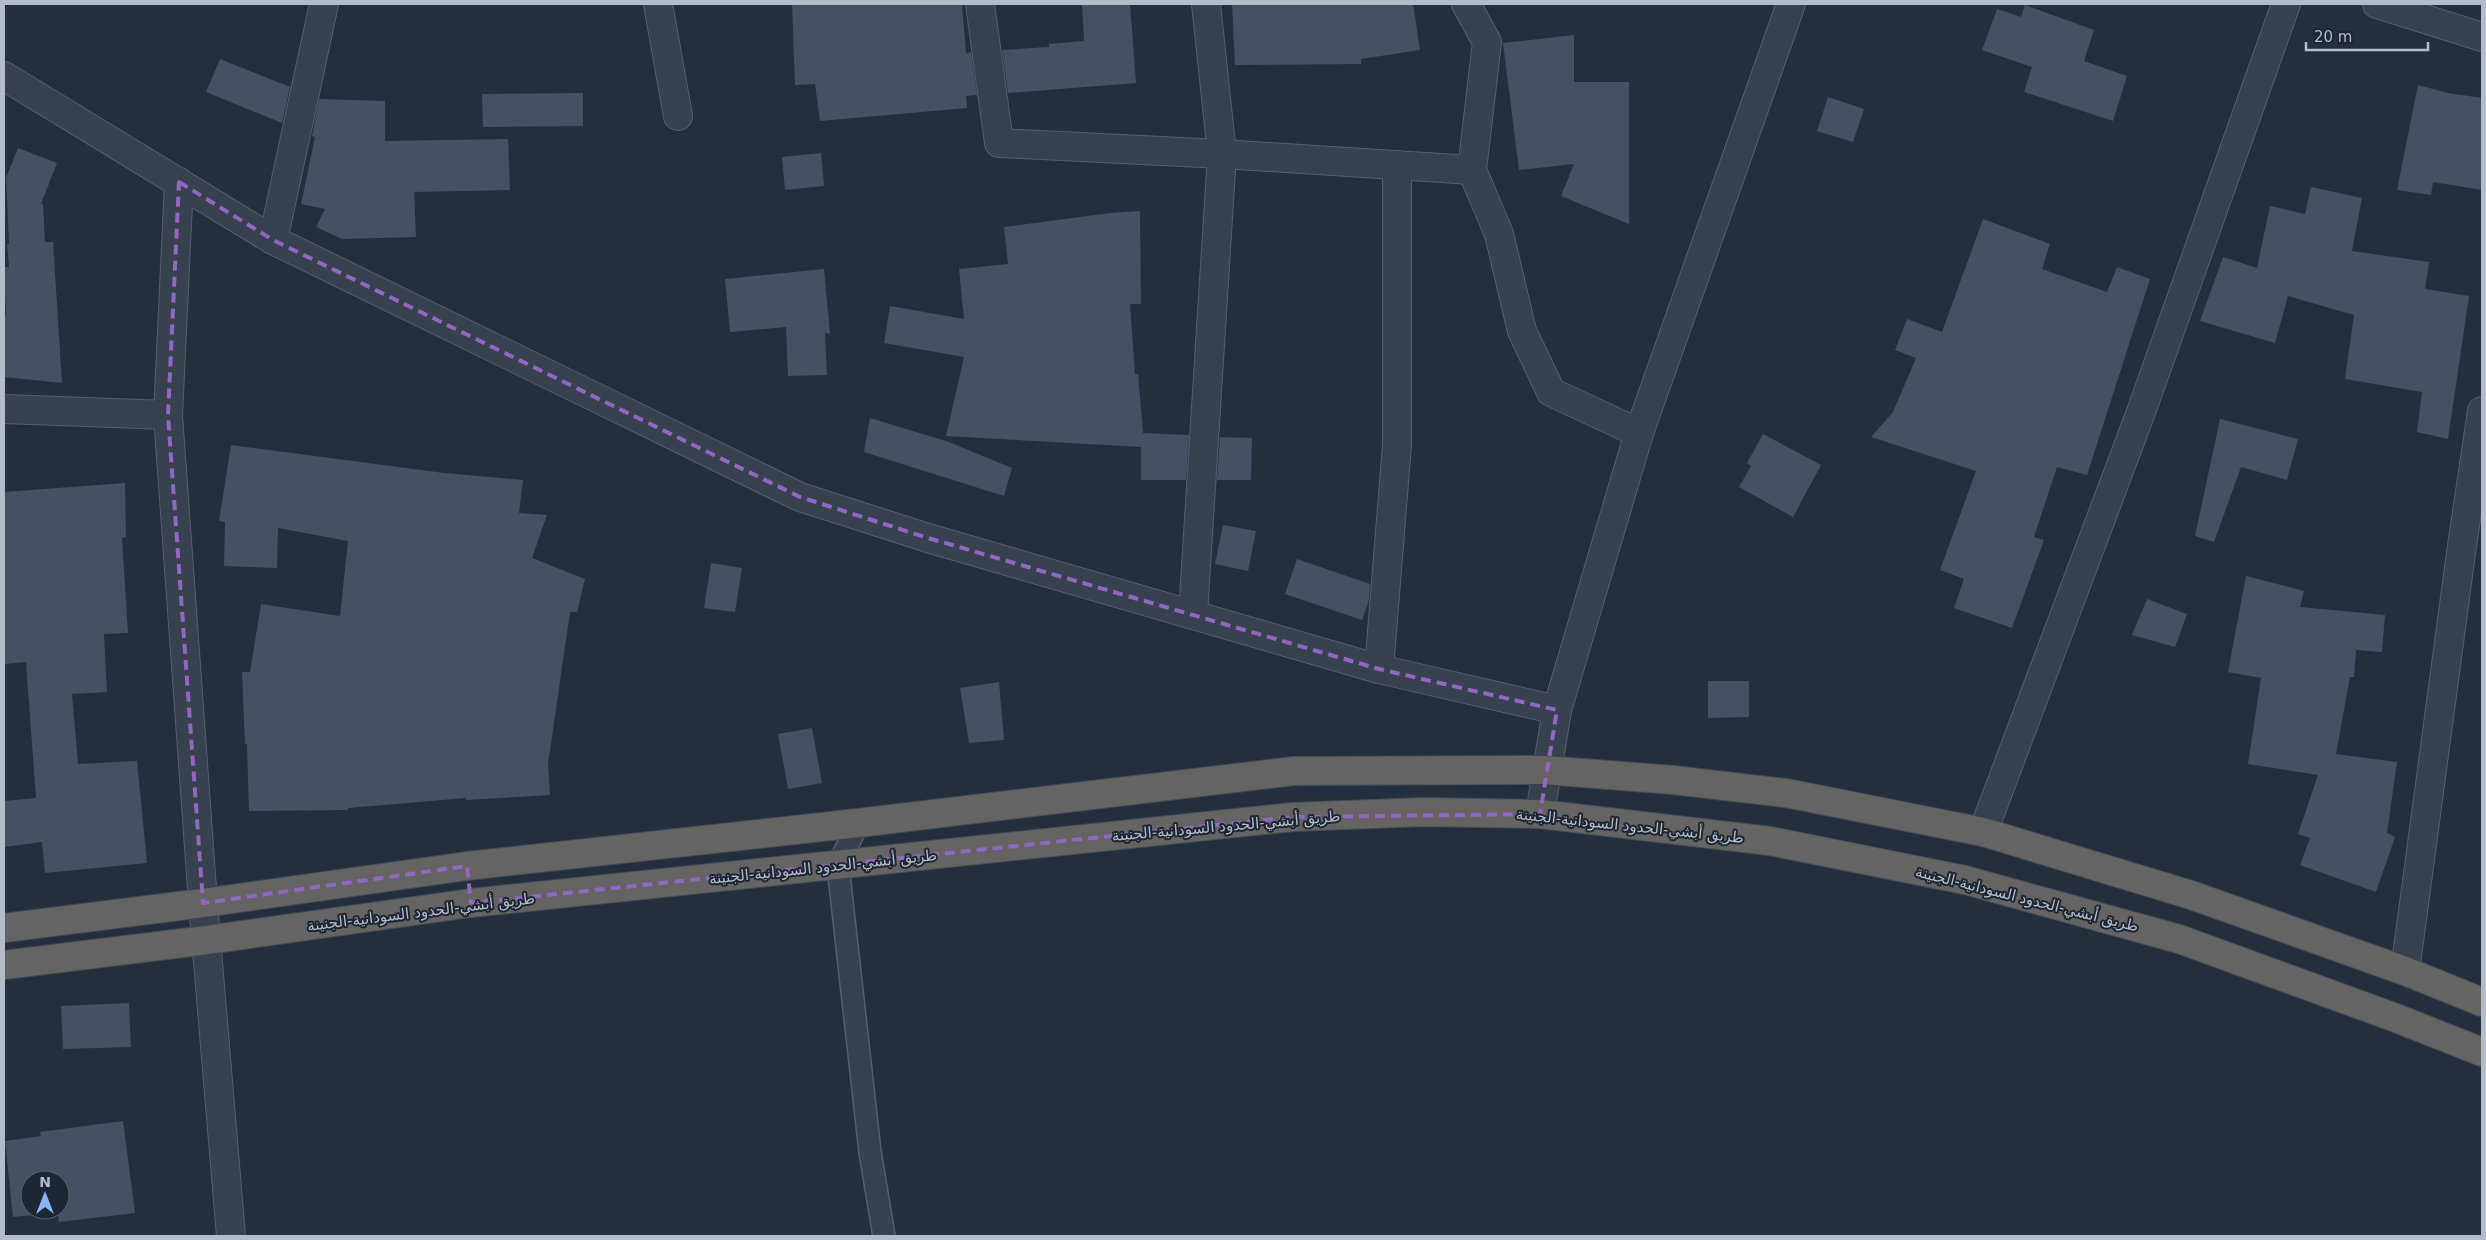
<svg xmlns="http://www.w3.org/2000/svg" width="2486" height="1240" viewBox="0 0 2486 1240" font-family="'DejaVu Sans','Noto Naskh Arabic',sans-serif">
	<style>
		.building { fill: #455162; fill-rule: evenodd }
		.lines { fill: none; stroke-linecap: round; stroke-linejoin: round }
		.service-casing { stroke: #565f6c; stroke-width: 24 }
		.minor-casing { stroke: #565f6c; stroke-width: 30 }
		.tertiary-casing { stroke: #565f6c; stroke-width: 30 }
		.trunk-casing { stroke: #434c59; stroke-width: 30 }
		.service { stroke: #38414e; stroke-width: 21 }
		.minor { stroke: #38414e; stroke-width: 28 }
		.tertiary { stroke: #38414e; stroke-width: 28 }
		.trunk { stroke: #656462; stroke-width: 28 }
		.marked { fill: none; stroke: #9266c3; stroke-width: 4; stroke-dasharray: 10 6; stroke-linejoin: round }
		.labels { text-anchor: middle; stroke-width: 4; stroke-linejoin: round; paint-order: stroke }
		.street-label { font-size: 15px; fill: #b4bcc9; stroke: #1d2633 }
	</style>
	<rect width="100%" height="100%" fill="#242f3e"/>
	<g class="building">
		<path d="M 792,4 L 962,4 L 966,53 L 971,52 L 977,95 L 966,96 L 967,108 L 820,121 L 815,84 L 795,85 Z"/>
		<path d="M 1082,4 L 1130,4 L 1136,83 L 1008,93 L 1002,50 L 1049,47 L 1049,44 L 1084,41 Z"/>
		<path d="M 1232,4 L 1413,4 L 1420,50 L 1361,59 L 1361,64 L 1235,65 Z"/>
		<path d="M 2025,5 L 2094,30 L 2084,61 L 2127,76 L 2113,121 L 2024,92 L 2032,67 L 1982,50 L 1997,9 L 2021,17 Z"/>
		<path d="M 1574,35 L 1574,82 L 1629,82 L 1629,224 L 1561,196 L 1574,164 L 1519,170 L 1503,43 Z"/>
		<path d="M 220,59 L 290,87 L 282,123 L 206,92 Z"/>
		<path d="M 2418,85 L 2448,93 L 2482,98 L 2482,190 L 2433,182 L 2431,195 L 2397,190 Z"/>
		<path d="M 583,93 L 583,126 L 483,127 L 482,94 Z"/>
		<path d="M 1828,97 L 1864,109 L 1853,142 L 1817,131 Z"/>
		<path d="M 319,99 L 385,101 L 385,141 L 508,139 L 510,190 L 414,192 L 416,237 L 342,239 L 316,227 L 325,209 L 301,204 L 315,137 L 312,136 Z"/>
		<path d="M 18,148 L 57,163 L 41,204 L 43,204 L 45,242 L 53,242 L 62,383 L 4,377 L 4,315 L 6,315 L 4,267 L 9,267 L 7,244 L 9,244 L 6,178 Z"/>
		<path d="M 821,153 L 824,186 L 785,190 L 782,157 Z"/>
		<path d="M 2311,187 L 2362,198 L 2352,251 L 2429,262 L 2425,289 L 2469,296 L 2448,439 L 2417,432 L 2422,392 L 2345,379 L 2354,315 L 2288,296 L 2275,343 L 2200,321 L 2223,257 L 2257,268 L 2270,206 L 2305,214 Z"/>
		<path d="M 1140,211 L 1141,304 L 1130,304 L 1135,374 L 1138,374 L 1143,433 L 1189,435 L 1186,480 L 1141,480 L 1141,447 L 946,436 L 964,357 L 884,343 L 890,306 L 964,319 L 959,269 L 1008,264 L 1004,227 L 1110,213 Z"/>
		<path d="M 1983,219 L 2050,244 L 2042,269 L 2107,292 L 2117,267 L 2150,279 L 2087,475 L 2057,467 L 2034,537 L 2044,540 L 2012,628 L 1954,608 L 1964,579 L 1940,570 L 1976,471 L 1871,437 L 1893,412 L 1916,358 L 1895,350 L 1907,319 L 1942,332 Z"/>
		<path d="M 824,269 L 830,334 L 825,333 L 827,375 L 788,376 L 786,327 L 730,332 L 725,279 Z"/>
		<path d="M 870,418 L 949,442 L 1012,468 L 1004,496 L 864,452 Z"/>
		<path d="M 2220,419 L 2298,439 L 2287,480 L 2241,467 L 2214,542 L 2195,536 Z"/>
		<path d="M 1763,434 L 1821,465 L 1793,517 L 1739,487 L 1751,466 L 1747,463 Z"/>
		<path d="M 1220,437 L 1252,438 L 1251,480 L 1217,480 Z"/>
		<path d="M 231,445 L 444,473 L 523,480 L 519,513 L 547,515 L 532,558 L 585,579 L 577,612 L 570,612 L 548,764 L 550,795 L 466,800 L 466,798 L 348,808 L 348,810 L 249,811 L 247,744 L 245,744 L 242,672 L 250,672 L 261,604 L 340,616 L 348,541 L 278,528 L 277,568 L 224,566 L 225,522 L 219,521 Z"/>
		<path d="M 125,483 L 126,537 L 122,538 L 128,633 L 104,634 L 107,692 L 72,694 L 78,764 L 137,761 L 147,863 L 45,873 L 42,842 L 4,847 L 4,801 L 36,798 L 26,662 L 4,664 L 4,492 Z"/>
		<path d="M 1223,525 L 1256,531 L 1248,571 L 1215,564 Z"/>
		<path d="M 1297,559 L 1370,584 L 1369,600 L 1362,620 L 1285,594 Z"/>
		<path d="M 711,563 L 742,568 L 735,612 L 704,608 Z"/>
		<path d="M 2246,576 L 2304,591 L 2300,607 L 2385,615 L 2382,652 L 2356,650 L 2354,677 L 2350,677 L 2336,754 L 2397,762 L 2387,833 L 2395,837 L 2376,892 L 2300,865 L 2310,838 L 2298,834 L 2318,775 L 2248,764 L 2261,678 L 2228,672 Z"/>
		<path d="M 2147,599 L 2187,614 L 2175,647 L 2132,635 Z"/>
		<path d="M 1708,681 L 1749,681 L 1749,717 L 1708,718 Z"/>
		<path d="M 999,682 L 1004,740 L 969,743 L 960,688 Z"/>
		<path d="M 812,728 L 822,783 L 788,789 L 778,734 Z"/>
		<path d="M 129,1003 L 131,1047 L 63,1049 L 61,1006 Z"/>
		<path d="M 123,1121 L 135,1213 L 59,1222 L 58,1213 L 13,1217 L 5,1141 L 41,1136 L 40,1132 ZM 30,1180 L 60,1180 L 60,1210 L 30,1210 Z"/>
	</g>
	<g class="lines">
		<g class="service-casing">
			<path id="service" d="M 858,823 L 838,866 L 870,1152 L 884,1236"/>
		</g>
		<g class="minor-casing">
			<g id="minor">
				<path d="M 658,4 L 678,116"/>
				<path d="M 980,4 L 999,143 L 1222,154 L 1472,170"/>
				<path d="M 1466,4 L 1487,42 L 1472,170 L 1499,234 L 1522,331 L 1551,392 L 1639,433"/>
				<path d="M 2377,4 L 2482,37"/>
				<path d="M 179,182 L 168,415 L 203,903 L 231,1236"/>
				<path d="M 273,240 L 324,4"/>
				<path d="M 4,409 L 168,415"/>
				<path d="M 1193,614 L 1222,154 L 1206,4"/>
				<path d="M 1379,669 L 1397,445 L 1397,165"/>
				<path d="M 1557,710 L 1639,433 L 1791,4"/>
				<path d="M 1983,832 L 2141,412 L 2286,4"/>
				<path d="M 2405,971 L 2461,553 L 2482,411"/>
			</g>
		</g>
		<g class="tertiary-casing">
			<path id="tertiary" d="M 4,76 L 273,240 L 800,497 L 928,538 L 1379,669 L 1557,710 L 1540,814"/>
		</g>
		<g class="trunk-casing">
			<g id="trunk">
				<path d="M 4,928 L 203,903 L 467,866 L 858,823 L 1294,771 L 1545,770 L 1673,780 L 1786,793 L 1983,832 L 2191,895 L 2405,971 L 2482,1002"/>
				<path d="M 4,965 L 207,940 L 471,903 L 1293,817 L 1423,812 L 1540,814 L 1770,841 L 1965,880 L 2179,939 L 2396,1018 L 2482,1052"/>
			</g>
		</g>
		<use href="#service" class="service"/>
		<use href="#minor" class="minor"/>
		<use href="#tertiary" class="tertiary"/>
		<use href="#trunk" class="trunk"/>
	</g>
	<path class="marked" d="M 179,182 L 273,240 L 800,497 L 928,538 L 1379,669 L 1557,710 L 1540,814 L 1293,817 L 471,903 L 467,866 L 203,903 L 168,415 Z"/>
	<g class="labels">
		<g class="street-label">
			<text transform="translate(1226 826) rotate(-5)" y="5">طريق أبشي-الحدود السودانية-الجنينة</text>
			<text transform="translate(1630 826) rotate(6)" y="5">طريق أبشي-الحدود السودانية-الجنينة</text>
			<text transform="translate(823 867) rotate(-6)" y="5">طريق أبشي-الحدود السودانية-الجنينة</text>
			<text transform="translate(2027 899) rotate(14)" y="5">طريق أبشي-الحدود السودانية-الجنينة</text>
			<text transform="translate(421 912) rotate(-7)" y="5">طريق أبشي-الحدود السودانية-الجنينة</text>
		</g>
	</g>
	<rect width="2486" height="1240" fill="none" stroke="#b4bcc9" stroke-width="10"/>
	<g transform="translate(45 1195)"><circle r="24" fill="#1d2633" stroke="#59626f"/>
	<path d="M0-4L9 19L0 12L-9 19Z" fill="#8ab4f8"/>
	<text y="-8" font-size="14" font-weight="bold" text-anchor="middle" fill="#b4bcc9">N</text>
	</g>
	<path d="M2306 42v8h122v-8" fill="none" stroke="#b4bcc9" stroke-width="2.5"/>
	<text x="2314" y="42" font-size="15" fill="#b4bcc9" stroke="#1d2633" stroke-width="4" paint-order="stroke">20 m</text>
</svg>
